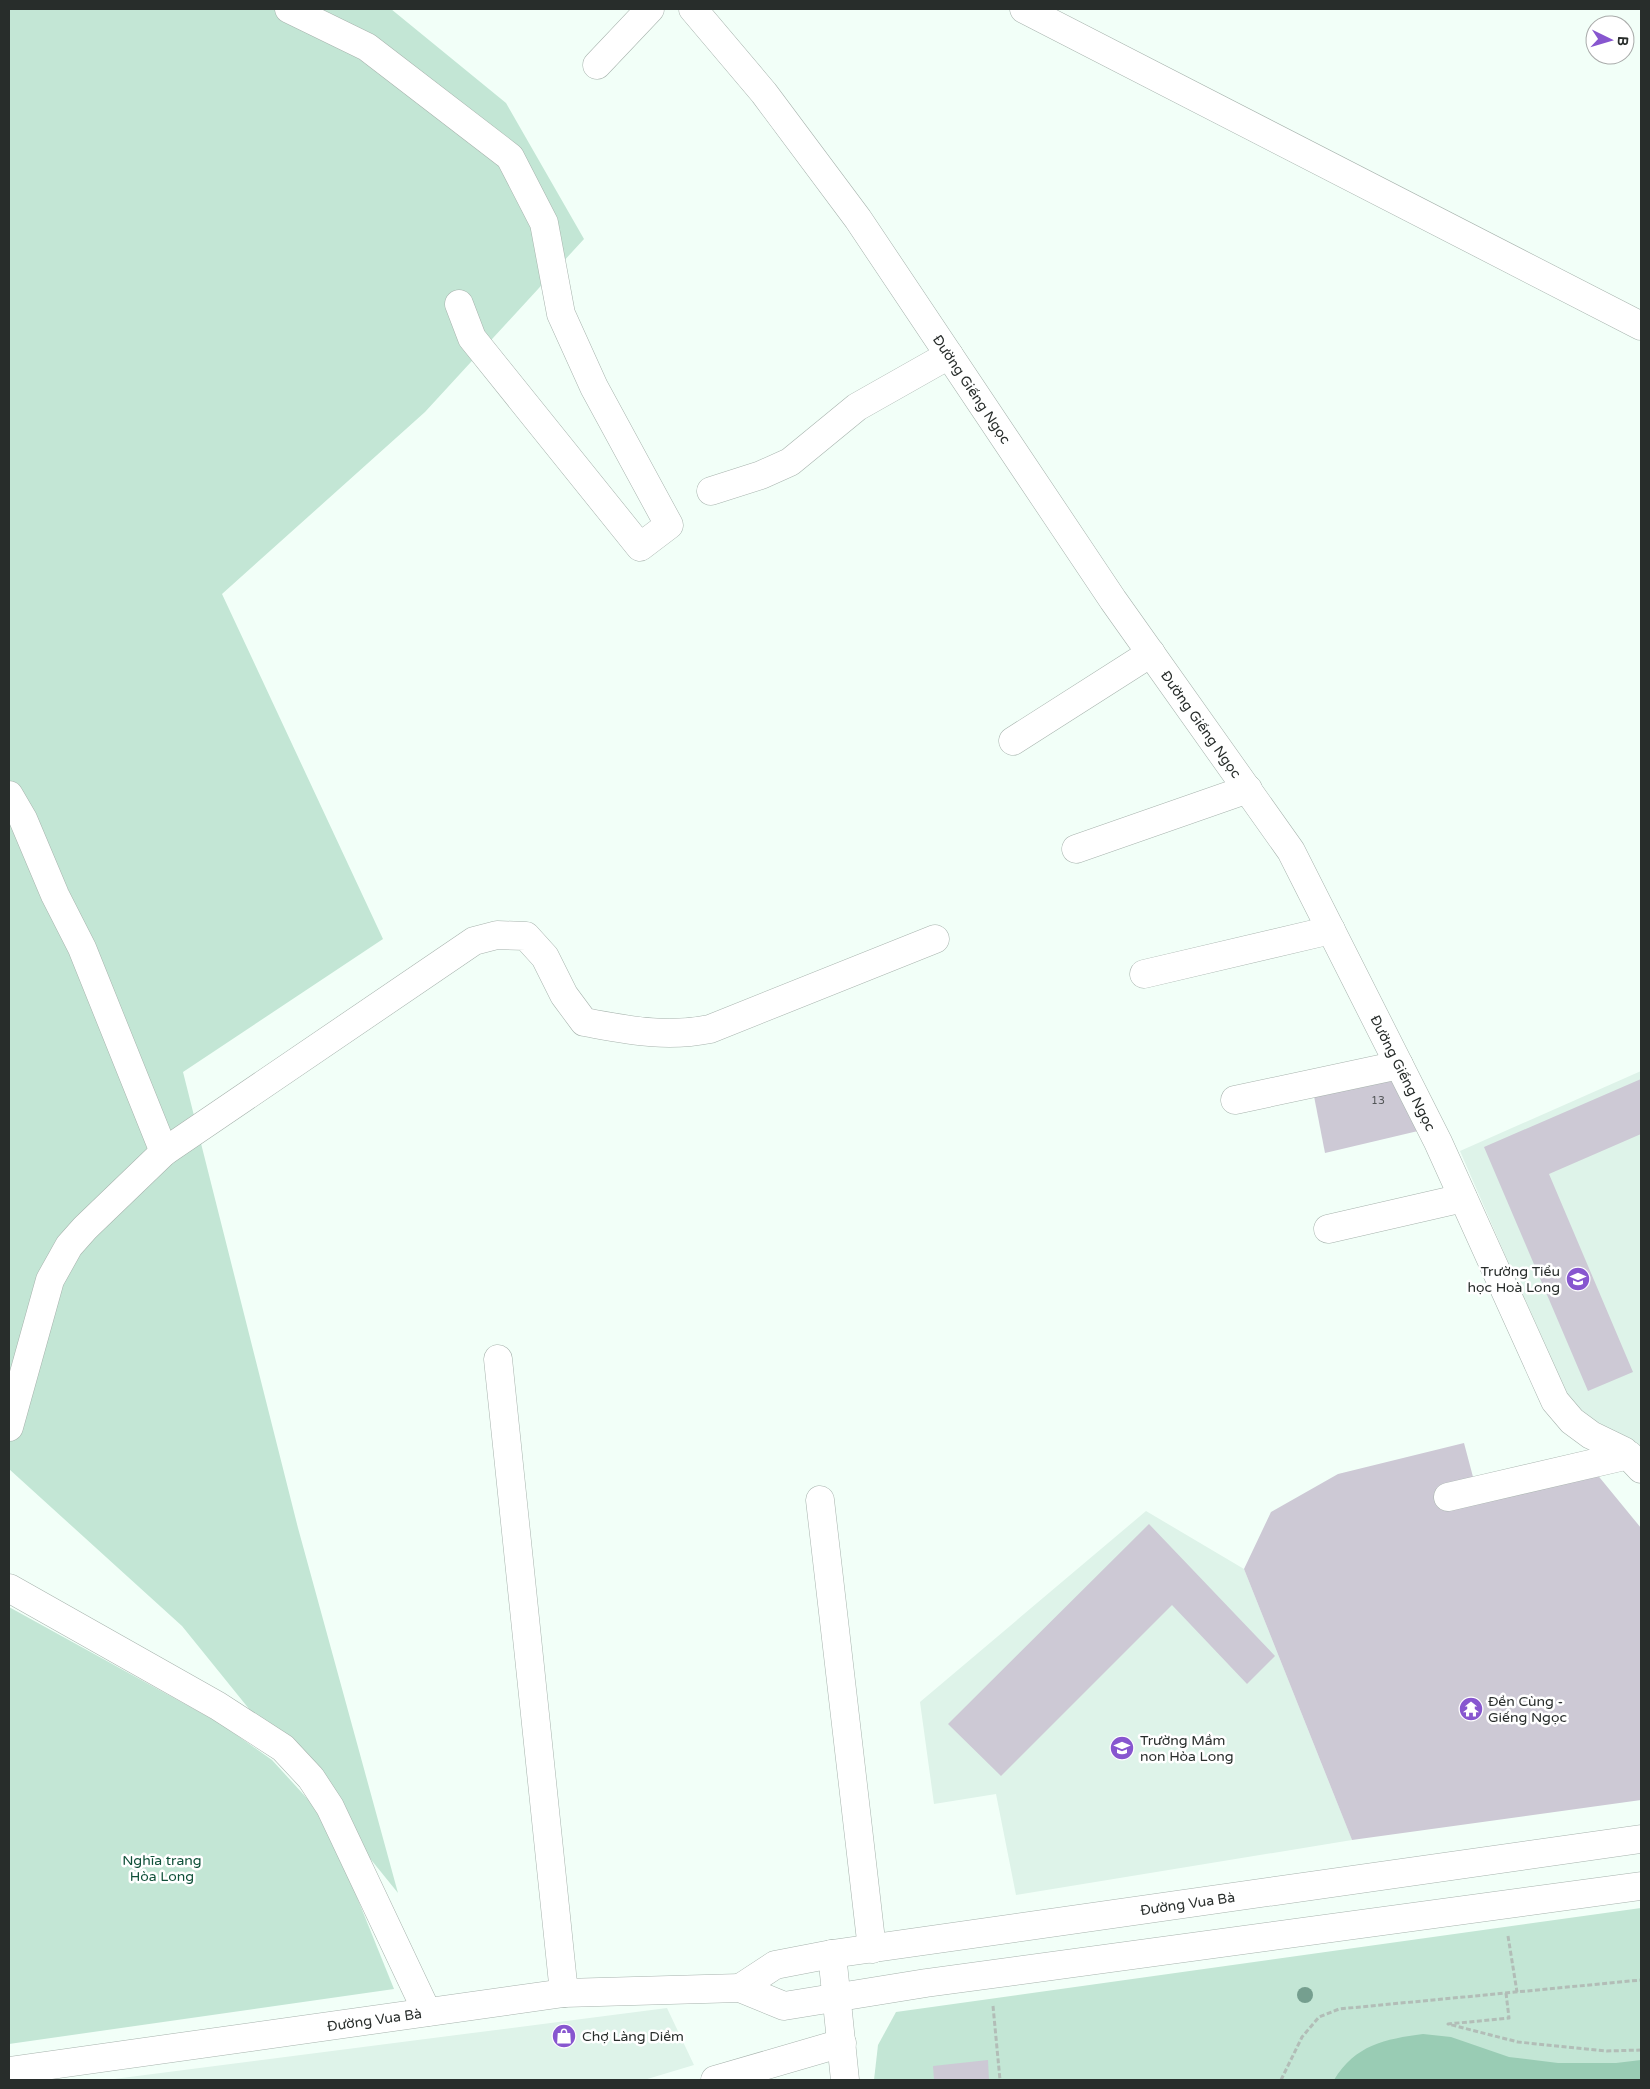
<svg xmlns="http://www.w3.org/2000/svg" width="1650" height="2089" viewBox="0 0 1650 2089" font-family="'Varela Round',sans-serif">
	<style>
		.built { fill: #def3e9 }
		.green { fill: #c3e6d5 }
		.water { fill: #99ccb4 }
		.building { fill: #cdc9d5 }
		.lines { fill: none; stroke-linecap: round; stroke-linejoin: round }
		.minor-casing { stroke: #a7b3ad; stroke-width: 29 }
		.major-casing { stroke: #a7b3ad; stroke-width: 29 }
		.path { stroke: #b2bdb7; stroke-width: 3; stroke-dasharray: 5 2.5; stroke-linecap: butt }
		.minor { stroke: #fff; stroke-width: 28 }
		.major { stroke: #fff; stroke-width: 28 }
		.tree { fill: #759f8f }
		.labels { text-anchor: middle; stroke-width: 5; stroke-linejoin: round; paint-order: stroke }
		.number-label { font-size: 11px; fill: #515456 }
		.street-label { font-size: 14px; fill: #282d2b; stroke: #fff }
		.poi-label { font-size: 14px; fill: #282d2b; stroke: #fff; text-anchor: start }
		.park-label { font-size: 14px; fill: #0f5039; stroke: #fff }
	</style>
	<rect width="100%" height="100%" fill="#f2fff8"/>
	<g class="built">
		<path d="M 1641,1071 L 1641,1447 L 1571,1407 L 1460,1151 Z"/>
		<path d="M 1146,1511 L 1244,1569 L 1352,1840 L 1016,1895 L 996,1794 L 934,1804 L 920,1702 Z"/>
		<path d="M 667,2008 L 694,2065 L 644,2080 L 106,2080 Z"/>
	</g>
	<g class="green">
		<path d="M 9,9 L 391,9 L 506,103 L 584,239 L 425,412 L 222,594 L 383,939 L 183,1072 L 298,1528 L 398,1893 L 182,1626 L 9,1469 Z"/>
		<path d="M 9,1607 L 221,1724 L 272,1760 L 325,1818 L 394,1989 L 9,2044 Z"/>
		<path d="M 1641,1908 L 1641,2080 L 874,2080 L 878,2045 L 896,2012 Z"/>
	</g>
	<path class="water" d="M 1423,2034 L 1451,2037 L 1509,2057 L 1558,2063 L 1616,2063 L 1641,2060 L 1641,2080 L 1334,2080 C 1355,2045 1385,2039 1423,2034 Z"/>
	<g class="building">
		<path d="M 1395,1073 L 1418,1131 L 1325,1153 L 1313,1091 Z"/>
		<path d="M 1641,1079 L 1641,1134 L 1549,1174 L 1633,1372 L 1588,1391 L 1484,1147 Z"/>
		<path d="M 1464,1443 L 1477,1492 L 1591,1467 L 1641,1528 L 1641,1800 L 1352,1840 L 1244,1569 L 1271,1512 L 1338,1474 Z"/>
		<path d="M 1149,1524 L 1275,1656 L 1247,1684 L 1172,1605 L 1001,1776 L 948,1724 Z"/>
		<path d="M 988,2060 L 989,2080 L 934,2080 L 933,2066 Z"/>
	</g>
	<g class="lines">
		<g class="minor-casing">
			<g id="minor">
				<path d="M 289,9 L 367,47 L 510,157 L 544,223 L 561,314 L 594,387 L 669,525 L 640,547 L 472,338 L 459,304"/>
				<path d="M 1024,9 L 1641,326"/>
				<path d="M 597,65 L 650,9"/>
				<path d="M 711,491 L 761,475 L 790,462 L 857,407 L 949,355"/>
				<path d="M 1013,741 L 1151,653"/>
				<path d="M 9,795 L 23,819 L 55,895 L 82,948 L 164,1152"/>
				<path d="M 1076,849 L 1248,789"/>
				<path d="M 1144,974 L 1331,930"/>
				<path d="M 1235,1100 L 1399,1065"/>
				<path d="M 1328,1229 L 1463,1198"/>
				<path d="M 498,1359 L 564,1993"/>
				<path d="M 9,1427 L 50,1280 L 69,1246 L 85,1228 L 164,1152 L 474,941 L 497,935 L 526,936 L 545,957 L 564,995 L 584,1022 C 629,1030 665,1038 710,1029 L 935,939"/>
				<path d="M 1448,1497 L 1629,1455"/>
				<path d="M 820,1500 L 872,1949"/>
				<path d="M 9,1588 L 218,1706 L 283,1748 L 311,1778 L 330,1807 L 427,2012"/>
				<path d="M 715,2080 L 842,2043"/>
			</g>
		</g>
		<g class="major-casing">
			<g id="major">
				<path id="s1" d="M 693,9 L 764,93 L 858,219 L 1113,600 L 1291,851 L 1438,1142 L 1555,1401 L 1572,1421 L 1591,1435 L 1624,1451 L 1641,1469"/>
				<path d="M 832,1954 L 845,2080"/>
				<path id="s2" d="M 740,1988 L 775,1965 L 832,1954 L 1641,1839"/>
				<path id="s3" d="M 9,2071 L 564,1993 L 740,1988 L 784,2006 L 926,1983 L 1641,1886"/>
			</g>
		</g>
		<g class="path">
			<path d="M 1508,1936 L 1517,1992"/>
			<path d="M 1506,1993 L 1509,2018 L 1448,2024 L 1518,2042 L 1607,2051 L 1641,2050"/>
			<path d="M 993,2006 L 1000,2080"/>
			<path d="M 1281,2080 L 1302,2037 L 1319,2017 L 1339,2009 L 1641,1980"/>
		</g>
		<use href="#minor" class="minor"/>
		<use href="#major" class="major"/>
	</g>
	<circle class="tree" cx="1305" cy="1995" r="8"/>
	<defs>
		<g id="school-disc" transform="scale(1.25)"><circle r="9.5" fill="#8756cf" stroke="#fff"/><path d="M0-5L7-2L0 1L-7-2ZM-4 1L0 2.5L4 1V4Q0 6-4 4Z" fill="#fff"/></g>
		<g id="temple-disc" transform="scale(1.25)"><circle r="9.5" fill="#8756cf" stroke="#fff"/><path d="M0-6L5-2H3V0L6.5 2.5H4V6H1.5V3h-3V6H-4V2.5H-6.5L-3 0V-2H-5Z" fill="#fff"/></g>
		<g id="shop-disc" transform="scale(1.25)"><circle r="9.5" fill="#8756cf" stroke="#fff"/><path d="M-5-2.5h2.3a2.7 3.5 0 0 1 5.4 0H5L5.5 6h-11ZM-1.5-2.5h3a1.5 2.3 0 0 0-3 0Z" fill="#fff"/></g>
	</defs>
	<g fill-rule="evenodd">
		<use href="#school-disc" x="1578" y="1279"/>
		<use href="#temple-disc" x="1471" y="1709"/>
		<use href="#school-disc" x="1122" y="1748"/>
		<use href="#shop-disc" x="564" y="2036"/>
	</g>
	<g class="labels">
		<g class="number-label">
			<text x="1378" y="1104">13</text>
		</g>
		<g class="street-label">
			<text dy="5" stroke="none"><textPath href="#s1" startOffset="472">Đường Giếng Ngọc</textPath></text>
			<text dy="5" stroke="none"><textPath href="#s1" startOffset="878">Đường Giếng Ngọc</textPath></text>
			<text dy="5" stroke="none"><textPath href="#s1" startOffset="1282">Đường Giếng Ngọc</textPath></text>
			<text dy="5" stroke="none"><textPath href="#s2" startOffset="459">Đường Vua Bà</textPath></text>
			<text dy="5" stroke="none"><textPath href="#s3" startOffset="369">Đường Vua Bà</textPath></text>
		</g>
		<g class="poi-label">
			<text x="1560" y="1276" text-anchor="end">Trường Tiểu<tspan x="1560" dy="16">học Hoà Long</tspan></text>
			<text x="1488" y="1706">Đền Cùng -<tspan x="1488" dy="16">Giếng Ngọc</tspan></text>
			<text x="1140" y="1745">Trường Mầm<tspan x="1140" dy="16">non Hòa Long</tspan></text>
			<text x="582" y="2041">Chợ Làng Diềm</text>
		</g>
		<g class="park-label">
			<text x="162" y="1865">Nghĩa trang<tspan x="162" dy="16">Hòa Long</tspan></text>
		</g>
	</g>
	<rect width="1650" height="2089" fill="none" stroke="#282d2b" stroke-width="20"/>
	<g transform="translate(1610 40) rotate(95)"><circle r="24" fill="#ffffff" stroke="#a9abaa"/>
	<path d="M0-4L9 19L0 12L-9 19Z" fill="#8756cf"/>
	<text y="-8" font-size="14" font-weight="bold" text-anchor="middle" fill="#282d2b">B</text>
	</g>
</svg>
